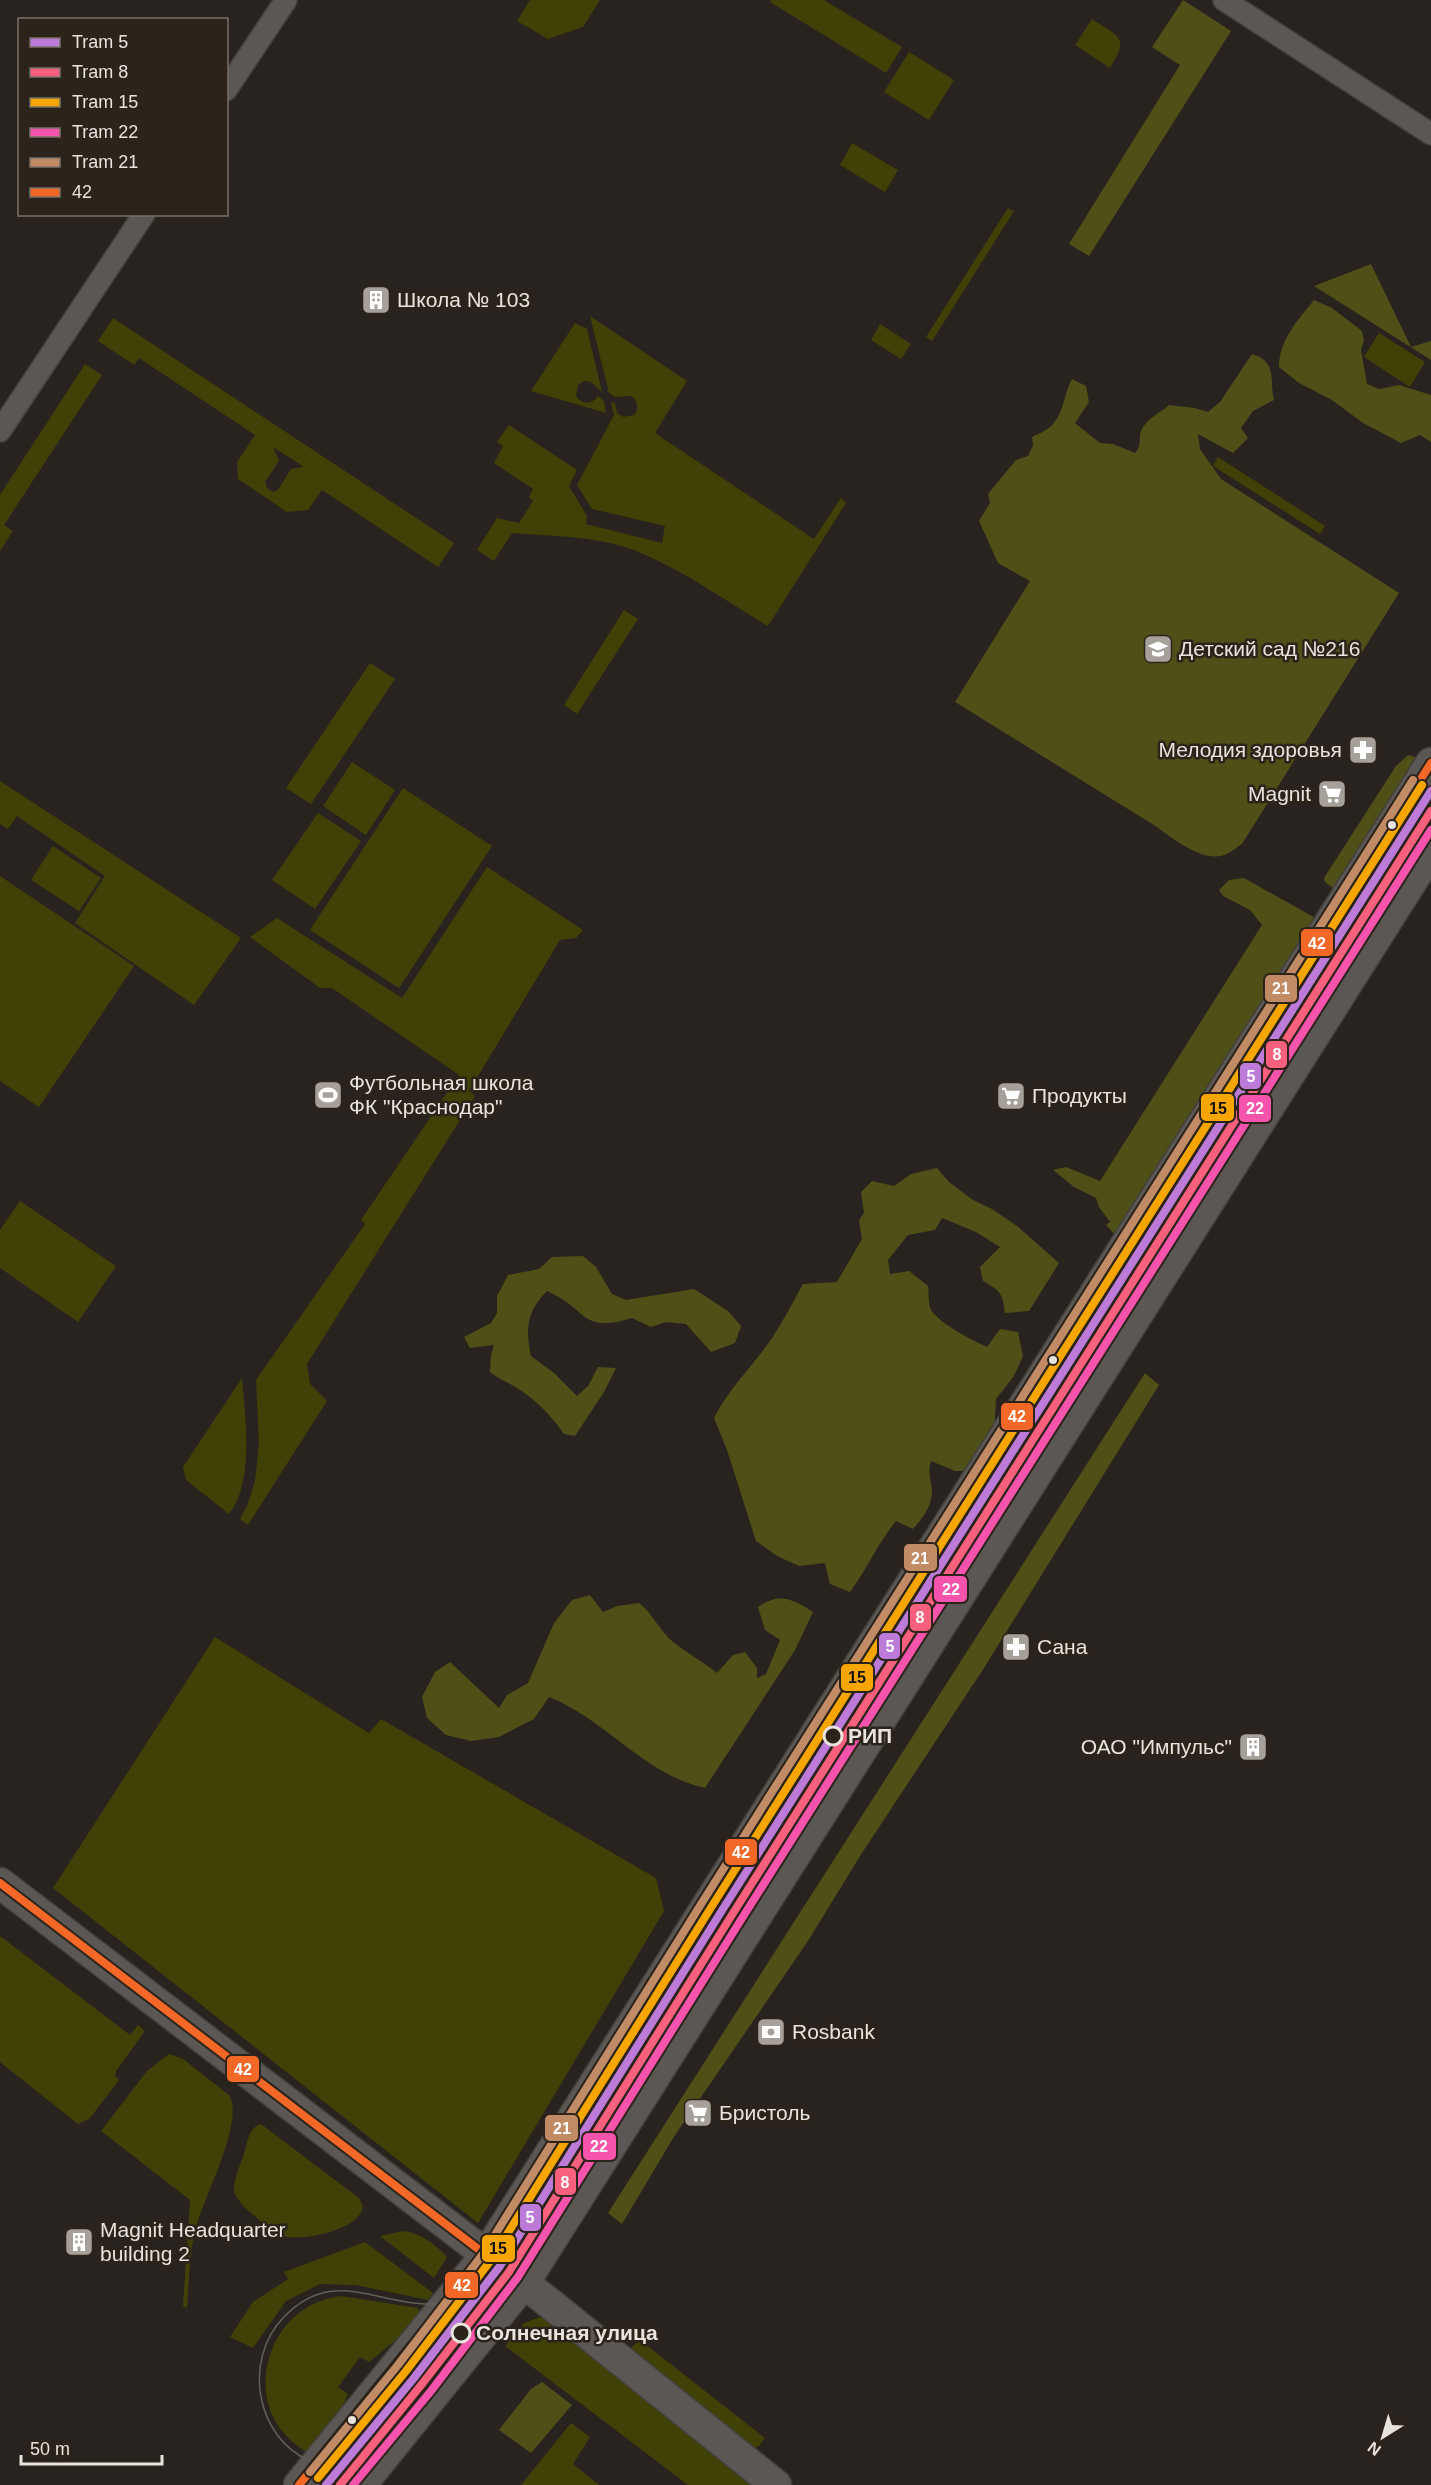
<svg xmlns="http://www.w3.org/2000/svg" width="1431" height="2485" viewBox="0 0 1431 2485" font-family="Arial,sans-serif">
	<style>
		.green { fill: #404106; fill-rule: evenodd }
		.forest { fill: #4e5018 }
		.lines { fill: none; stroke-linecap: round; stroke-linejoin: round }
		.street-casing { stroke: #43403b; stroke-width: 24 }
		.secondary-casing { stroke: #43403b; stroke-width: 33 }
		.street { stroke: #5a5754; stroke-width: 21 }
		.secondary { stroke: #5a5754; stroke-width: 30 }
		.tram { stroke: #625e5a; stroke-width: 1.5 }
		.bus-1-casing { stroke: #2c231a; stroke-width: 12 }
		.bus-1 { stroke: #f36827; stroke-width: 8 }
		.tram-1-casing { stroke: #2c231a; stroke-width: 12 }
		.tram-2-casing { stroke: #2c231a; stroke-width: 12 }
		.tram-3-casing { stroke: #2c231a; stroke-width: 12 }
		.tram-4-casing { stroke: #2c231a; stroke-width: 12 }
		.tram-5-casing { stroke: #2c231a; stroke-width: 12 }
		.tram-1 { stroke: #bd7bd9; stroke-width: 8 }
		.tram-2 { stroke: #f8607d; stroke-width: 8 }
		.tram-3 { stroke: #f7a600; stroke-width: 8 }
		.tram-4 { stroke: #f653ac; stroke-width: 8 }
		.tram-5 { stroke: #c18c65; stroke-width: 8 }
		.bus-dot { fill: #e9e3dd; stroke: #2c231a; stroke-width: 2 }
		.stop-dot { fill: #2c231a; stroke: #e9e3dd; stroke-width: 3 }
		.labels { text-anchor: middle; stroke-width: 5; stroke-linejoin: round; paint-order: stroke }
		.poi-label { font-size: 21px; fill: #e9e3dd; stroke: #2c231a; text-anchor: start }
		.stop-label { font-size: 21px; font-weight: bold; fill: #e9e3dd; stroke: #2c231a; text-anchor: start }
		.line-badge { stroke: #2c231a; stroke-width: 2 }
		.badge-label { font-size: 16px; text-anchor: middle; font-weight: bold; fill: #fff }
		.pale-badge-label { font-size: 16px; text-anchor: middle; font-weight: bold; fill: #111 }
	</style>
	<rect width="100%" height="100%" fill="#28231e"/>
	<g class="green">
		<path d="M 530,0 L 600,0 L 583,27 L 548,39 L 517,21 Z"/>
		<path d="M 771,0 L 824,0 L 902,47 L 886,73 L 770,2 Z"/>
		<path d="M 1092,19 C 1119,37 1130,36 1110,68 L 1075,45 Z"/>
		<path d="M 909,52 L 954,80 L 929,120 L 884,92 Z"/>
		<path d="M 852,143 L 898,170 L 885,192 L 840,165 Z"/>
		<path d="M 1008,208 L 1014,211 L 932,341 L 926,337 Z"/>
		<path d="M 590,316 L 687,381 L 655,433 L 814,539 L 841,498 L 846,503 L 768,626 C 724,600 679,567 631,549 C 594,536 552,536 512,533 L 494,561 L 477,550 L 497,518 L 519,523 L 533,501 L 529,497 L 533,489 L 494,463 L 503,446 L 497,442 L 509,425 L 577,470 L 569,486 L 587,516 L 586,524 L 662,543 L 665,526 L 592,509 L 577,485 L 614,415 L 611,402 L 615,403 L 617,413 L 623,417 L 634,415 C 639,408 638,401 631,396 L 615,397 L 609,393 Z"/>
		<path d="M 113,318 L 454,543 L 438,567 L 322,490 L 308,510 L 287,512 L 238,479 L 237,462 L 255,435 L 139,358 L 134,365 L 98,341 ZM 273,447 L 304,467 L 291,469 L 278,490 L 273,492 L 267,488 L 265,482 L 279,461 Z"/>
		<path d="M 575,323 L 587,329 L 602,392 L 591,382 L 584,381 L 578,385 L 576,396 C 582,405 592,405 598,396 L 604,401 L 606,413 L 531,391 Z"/>
		<path d="M 880,324 L 911,344 L 901,359 L 871,340 Z"/>
		<path d="M 1379,333 L 1425,362 L 1410,387 L 1364,357 Z"/>
		<path d="M 85,364 L 102,375 L 4,525 L 13,531 L 0,551 L 0,495 Z"/>
		<path d="M 1218,457 L 1325,526 L 1320,534 L 1213,466 Z"/>
		<path d="M 624,610 L 638,619 L 577,714 L 564,705 Z"/>
		<path d="M 370,663 L 395,679 L 311,804 L 286,788 Z"/>
		<path d="M 352,762 L 395,790 L 366,835 L 323,806 Z"/>
		<path d="M 0,781 L 241,938 L 194,1005 L 75,923 L 105,876 L 17,816 L 8,829 L 0,824 Z"/>
		<path d="M 403,788 L 492,846 L 399,988 L 310,930 Z"/>
		<path d="M 318,813 L 361,841 L 315,909 L 272,880 Z"/>
		<path d="M 53,846 L 101,878 L 79,911 L 31,880 Z"/>
		<path d="M 487,867 L 583,930 L 576,938 L 560,940 L 469,1091 L 475,1096 L 307,1364 L 310,1384 L 327,1401 L 248,1525 L 240,1519 L 247,1506 L 255,1481 L 259,1443 L 256,1380 L 365,1224 L 361,1220 L 459,1075 L 332,988 L 320,988 L 250,937 L 277,918 L 402,998 Z"/>
		<path d="M 0,876 L 134,966 L 39,1107 L 0,1081 Z"/>
		<path d="M 20,1201 L 116,1266 L 78,1322 L 0,1268 L 0,1230 Z"/>
		<path d="M 242,1378 C 245,1417 255,1481 229,1514 L 186,1480 L 183,1467 Z"/>
		<path d="M 215,1637 L 369,1733 L 381,1719 L 656,1878 L 664,1911 L 478,2223 L 53,1888 Z"/>
		<path d="M 0,1936 L 130,2035 L 138,2025 L 145,2031 L 116,2071 L 115,2076 L 119,2080 L 90,2118 L 78,2124 L 0,2062 Z"/>
		<path d="M 169,2054 L 183,2059 L 229,2095 C 246,2121 200,2203 194,2235 C 189,2259 189,2284 187,2308 L 183,2306 L 190,2200 L 101,2131 L 147,2071 Z"/>
		<path d="M 261,2124 L 359,2198 L 363,2206 C 361,2229 308,2240 288,2237 C 275,2235 234,2203 234,2190 C 234,2178 240,2165 244,2154 C 247,2143 249,2127 261,2124 Z"/>
		<path d="M 403,2231 C 421,2233 435,2244 447,2257 L 434,2278 L 380,2236 Z"/>
		<path d="M 365,2242 L 433,2293 L 428,2300 L 356,2285 L 320,2284 L 286,2301 L 253,2348 L 230,2337 L 253,2302 L 288,2279 L 284,2272 Z"/>
		<path d="M 341,2296 L 418,2308 L 420,2313 L 403,2334 L 369,2362 L 360,2357 L 338,2387 L 348,2394 L 331,2433 L 312,2454 C 235,2419 260,2305 341,2296 Z"/>
		<path d="M 540,2317 L 555,2324 L 751,2485 L 688,2485 L 505,2346 L 524,2323 Z"/>
		<path d="M 640,2340 L 765,2438 L 758,2447 L 752,2447 L 632,2352 L 631,2348 Z"/>
		<path d="M 571,2423 L 590,2437 L 573,2464 L 599,2485 L 521,2485 Z"/>
	</g>
	<g class="forest">
		<path d="M 1183,0 L 1231,31 L 1089,256 L 1069,244 L 1180,65 L 1152,47 Z"/>
		<path d="M 1371,264 L 1411,347 L 1431,341 L 1431,360 L 1314,286 Z"/>
		<path d="M 1314,300 L 1332,308 L 1362,331 L 1364,340 L 1361,350 L 1367,384 L 1379,389 L 1399,385 L 1431,395 L 1431,442 L 1420,435 L 1401,443 L 1363,423 L 1332,400 L 1299,383 L 1279,367 C 1279,340 1298,320 1314,300 Z"/>
		<path d="M 1252,354 C 1278,362 1269,380 1274,400 L 1253,411 L 1241,428 L 1248,438 L 1233,453 L 1198,434 L 1200,449 L 1221,479 L 1399,593 L 1242,844 C 1236,848 1227,855 1221,856 C 1200,860 1173,839 1157,827 L 955,702 L 1030,581 L 998,563 L 979,521 L 990,503 L 988,494 L 1016,460 L 1028,456 L 1033,445 L 1032,437 C 1038,434 1048,430 1053,424 C 1064,412 1064,393 1072,379 L 1086,386 L 1089,402 L 1075,423 L 1100,443 L 1113,444 L 1135,453 C 1143,443 1138,440 1141,431 C 1146,419 1160,413 1169,405 L 1195,408 L 1208,412 L 1220,402 Z"/>
		<path d="M 1408,755 L 1426,760 L 1337,891 L 1325,882 L 1324,878 L 1396,766 Z"/>
		<path d="M 1244,878 L 1319,920 L 1116,1236 L 1106,1225 L 1110,1222 L 1099,1207 L 1096,1198 L 1074,1187 L 1053,1170 L 1066,1167 L 1100,1181 L 1262,925 L 1250,910 L 1223,896 L 1219,890 L 1229,880 Z"/>
		<path d="M 937,1168 L 949,1182 L 973,1200 L 992,1209 L 1017,1226 L 1059,1263 L 1029,1311 L 1005,1313 C 1003,1293 1000,1291 983,1281 L 980,1267 L 1000,1247 L 976,1232 L 942,1218 L 935,1230 L 908,1235 L 888,1260 L 890,1274 L 909,1271 L 928,1286 C 929,1293 928,1304 931,1310 C 940,1324 972,1340 987,1347 L 1000,1329 L 1018,1332 L 1023,1356 L 1014,1376 L 996,1399 L 994,1433 L 973,1471 L 955,1471 L 931,1461 C 926,1476 935,1487 931,1499 C 929,1511 920,1520 913,1529 L 896,1521 C 878,1543 867,1569 850,1592 L 830,1584 L 825,1563 L 799,1566 L 777,1556 L 756,1541 L 727,1450 L 714,1418 C 729,1388 754,1365 772,1338 C 783,1321 793,1302 803,1284 L 837,1282 L 862,1239 L 859,1220 L 864,1213 L 861,1192 L 872,1181 L 894,1186 L 911,1174 Z"/>
		<path d="M 583,1256 L 596,1267 L 612,1294 L 626,1300 L 694,1289 L 728,1311 L 741,1326 L 735,1343 L 711,1352 L 686,1324 L 666,1322 L 651,1327 L 632,1318 C 579,1334 589,1309 547,1291 C 527,1311 525,1329 531,1356 L 554,1373 L 577,1396 L 588,1386 L 598,1367 L 616,1368 L 604,1392 L 575,1436 L 564,1434 C 552,1417 540,1404 523,1392 C 512,1384 500,1380 490,1372 L 491,1355 L 494,1345 L 470,1348 L 464,1337 L 491,1323 L 497,1313 L 497,1296 L 508,1275 L 539,1269 L 552,1257 Z"/>
		<path d="M 1145,1373 L 1159,1385 L 984,1668 L 860,1856 L 808,1941 L 675,2135 L 622,2224 L 608,2213 Z"/>
		<path d="M 590,1595 L 603,1612 L 617,1606 L 639,1603 C 653,1614 659,1630 673,1642 C 687,1653 703,1662 717,1673 L 733,1655 L 745,1652 L 757,1668 L 757,1678 L 766,1674 L 780,1640 L 765,1630 L 758,1607 C 779,1592 793,1599 813,1612 L 795,1650 L 705,1788 C 645,1775 605,1719 549,1697 L 534,1719 L 499,1737 L 471,1741 L 446,1735 L 427,1718 L 422,1697 L 435,1672 L 450,1662 L 499,1708 L 507,1695 L 528,1683 L 554,1623 L 572,1600 Z"/>
		<path d="M 542,2382 L 572,2405 L 531,2453 L 499,2430 L 531,2389 Z"/>
	</g>
	<g class="lines">
		<g class="street-casing">
			<g id="street">
				<path d="M 1224,0 L 1431,134"/>
				<path d="M 226,90 L 286,0"/>
				<path d="M 0,431 L 144,214"/>
			</g>
		</g>
		<g class="secondary-casing">
			<g id="secondary">
				<path d="M 0,1883 L 543,2298 L 776,2485"/>
				<path d="M 299,2485 L 486,2255 L 1431,763"/>
				<path d="M 361,2485 L 524,2283 L 1431,851"/>
			</g>
		</g>
		<use href="#street" class="street"/>
		<use href="#secondary" class="secondary"/>
		<path class="tram" d="M 375,2437 C 365,2447 355,2461 340,2465 C 330,2469 319,2465 310,2461 C 255,2437 243,2360 283,2318 C 330,2268 372,2302 425,2304 C 447,2305 467,2298 486,2286"/>
		<g class="bus-1-casing">
			<g id="bus-1">
				<path d="M 0,1883 L 486,2255"/>
				<path d="M 299,2485 L 486,2255 L 1431,763"/>
			</g>
		</g>
		<use href="#bus-1" class="bus-1"/>
		<g class="tram-1-casing">
			<path id="tram-1" d="M 326,2485 L 414,2378 L 500,2266 L 721,1912 L 1431,791"/>
		</g>
		<g class="tram-2-casing">
			<path id="tram-2" d="M 340,2485 L 422,2384 L 509,2272 L 730,1918 L 1431,811"/>
		</g>
		<g class="tram-3-casing">
			<path id="tram-3" d="M 318,2478 L 406,2371 L 491,2260 L 712,1906 L 1422,785"/>
		</g>
		<g class="tram-4-casing">
			<path id="tram-4" d="M 353,2485 L 431,2391 L 518,2277 L 739,1923 L 1431,830"/>
		</g>
		<g class="tram-5-casing">
			<path id="tram-5" d="M 310,2472 L 398,2365 L 483,2254 L 703,1901 L 1413,780"/>
		</g>
		<use href="#tram-1" class="tram-1"/>
		<use href="#tram-2" class="tram-2"/>
		<use href="#tram-3" class="tram-3"/>
		<use href="#tram-4" class="tram-4"/>
		<use href="#tram-5" class="tram-5"/>
	</g>
	<defs>
		<g id="building-square" transform="scale(1.5)"><rect x="-9" y="-9" width="18" height="18" rx="4" fill="#a5a09a" stroke="#2c231a"/><path d="M-4-6H4V6H1V3H-1V6H-4ZM-2.5-4.3h1.7v1.8h-1.7ZM.8-4.3h1.7v1.8H.8ZM-2.5-1h1.7V.8h-1.7ZM.8-1h1.7V.8H.8Z" fill="#fff"/></g>
		<g id="school-square" transform="scale(1.5)"><rect x="-9" y="-9" width="18" height="18" rx="4" fill="#a5a09a" stroke="#2c231a"/><path d="M0-5L7-2L0 1L-7-2ZM-4 1L0 2.5L4 1V4Q0 6-4 4Z" fill="#fff"/></g>
		<g id="pharmacy-square" transform="scale(1.5)"><rect x="-9" y="-9" width="18" height="18" rx="4" fill="#a5a09a" stroke="#2c231a"/><path d="M-2-6h4v4h4v4h-4v4h-4v-4h-4v-4h4Z" fill="#fff"/></g>
		<g id="supermarket-square" transform="scale(1.5)"><rect x="-9" y="-9" width="18" height="18" rx="4" fill="#a5a09a" stroke="#2c231a"/><path d="M-6-5.5h2.5l.6 2H6L4.5 2H-2.5L-4.4-4H-6ZM-1.5 3.2a1.3 1.3 0 1 0 .1 0ZM3 3.2a1.3 1.3 0 1 0 .1 0Z" fill="#fff"/></g>
		<g id="stadium-square" transform="scale(1.5)"><rect x="-9" y="-9" width="18" height="18" rx="4" fill="#a5a09a" stroke="#2c231a"/><path d="M0-5a6.5 5 0 1 0 0 10a6.5 5 0 1 0 0-10ZM-3.5-1.8h7v3.6h-7Z" fill="#fff"/></g>
		<g id="bank-square" transform="scale(1.5)"><rect x="-9" y="-9" width="18" height="18" rx="4" fill="#a5a09a" stroke="#2c231a"/><path d="M-6-4H6V4H-6ZM0-2.3a2.3 2.3 0 1 0 0 4.6a2.3 2.3 0 1 0 0-4.6Z" fill="#fff"/></g>
	</defs>
	<g fill-rule="evenodd">
		<use href="#building-square" x="376" y="300"/>
		<use href="#school-square" x="1158" y="649"/>
		<use href="#pharmacy-square" x="1363" y="750"/>
		<use href="#supermarket-square" x="1332" y="794"/>
		<use href="#stadium-square" x="328" y="1095"/>
		<use href="#supermarket-square" x="1011" y="1096"/>
		<use href="#pharmacy-square" x="1016" y="1647"/>
		<use href="#building-square" x="1253" y="1747"/>
		<use href="#bank-square" x="771" y="2032"/>
		<use href="#supermarket-square" x="698" y="2113"/>
		<use href="#building-square" x="79" y="2242"/>
	</g>
	<g class="bus-dot">
		<circle cx="1392" cy="825" r="5"/>
		<circle cx="1053" cy="1360" r="5"/>
		<circle cx="352" cy="2420" r="5"/>
	</g>
	<g class="stop-dot">
		<circle cx="833" cy="1736" r="9"/>
		<circle cx="461" cy="2333" r="9"/>
	</g>
	<g class="labels">
		<g class="poi-label">
			<text x="397" y="307">Школа № 103</text>
			<text x="1179" y="656">Детский сад №216</text>
			<text x="1342" y="757" text-anchor="end">Мелодия здоровья</text>
			<text x="1311" y="801" text-anchor="end">Magnit</text>
			<text x="349" y="1090">Футбольная школа<tspan x="349" dy="24">ФК "Краснодар"</tspan></text>
			<text x="1032" y="1103">Продукты</text>
			<text x="1037" y="1654">Сана</text>
			<text x="1232" y="1754" text-anchor="end">ОАО "Импульс"</text>
			<text x="792" y="2039">Rosbank</text>
			<text x="719" y="2120">Бристоль</text>
			<text x="100" y="2237">Magnit Headquarter<tspan x="100" dy="24">building 2</tspan></text>
		</g>
		<g class="stop-label">
			<text x="848" y="1743">РИП</text>
			<text x="476" y="2340">Солнечная улица</text>
		</g>
	</g>
	<g class="line-badge">
		<rect x="1300" y="928" width="34" height="29" rx="6" fill="#f36827"/>
		<rect x="1264" y="974" width="34" height="29" rx="6" fill="#c18c65"/>
		<rect x="1265" y="1040" width="23" height="29" rx="6" fill="#f8607d"/>
		<rect x="1239" y="1062" width="23" height="28" rx="6" fill="#bd7bd9"/>
		<rect x="1200" y="1093" width="35" height="29" rx="6" fill="#f7a600"/>
		<rect x="1238" y="1094" width="34" height="29" rx="6" fill="#f653ac"/>
		<rect x="1000" y="1402" width="34" height="29" rx="6" fill="#f36827"/>
		<rect x="903" y="1543" width="35" height="29" rx="6" fill="#c18c65"/>
		<rect x="933" y="1575" width="35" height="28" rx="6" fill="#f653ac"/>
		<rect x="909" y="1603" width="23" height="29" rx="6" fill="#f8607d"/>
		<rect x="878" y="1632" width="23" height="28" rx="6" fill="#bd7bd9"/>
		<rect x="840" y="1663" width="34" height="29" rx="6" fill="#f7a600"/>
		<rect x="724" y="1838" width="34" height="28" rx="6" fill="#f36827"/>
		<rect x="226" y="2055" width="34" height="28" rx="6" fill="#f36827"/>
		<rect x="544" y="2114" width="35" height="28" rx="6" fill="#c18c65"/>
		<rect x="582" y="2132" width="35" height="29" rx="6" fill="#f653ac"/>
		<rect x="554" y="2167" width="23" height="29" rx="6" fill="#f8607d"/>
		<rect x="519" y="2203" width="23" height="29" rx="6" fill="#bd7bd9"/>
		<rect x="481" y="2234" width="35" height="29" rx="6" fill="#f7a600"/>
		<rect x="444" y="2271" width="35" height="28" rx="6" fill="#f36827"/>
	</g>
	<g class="badge-label">
		<text x="1317" y="949">42</text>
		<text x="1281" y="994">21</text>
		<text x="1277" y="1060">8</text>
		<text x="1251" y="1082">5</text>
		<text x="1255" y="1114">22</text>
		<text x="1017" y="1422">42</text>
		<text x="920" y="1564">21</text>
		<text x="951" y="1595">22</text>
		<text x="920" y="1623">8</text>
		<text x="890" y="1652">5</text>
		<text x="741" y="1858">42</text>
		<text x="243" y="2075">42</text>
		<text x="562" y="2134">21</text>
		<text x="599" y="2152">22</text>
		<text x="565" y="2188">8</text>
		<text x="530" y="2223">5</text>
		<text x="462" y="2291">42</text>
	</g>
	<g class="pale-badge-label">
		<text x="1218" y="1114">15</text>
		<text x="857" y="1683">15</text>
		<text x="498" y="2254">15</text>
	</g>
	<rect x="18" y="18" width="210" height="198" fill="#2c231a" stroke="#787068" stroke-width="1.5"/>
	<rect x="30" y="38" width="30" height="9" fill="#bd7bd9" stroke="#787068" stroke-width="1.5"/>
	<text x="72" y="48" font-size="18" fill="#e9e3dd">Tram 5</text>
	<rect x="30" y="68" width="30" height="9" fill="#f8607d" stroke="#787068" stroke-width="1.5"/>
	<text x="72" y="78" font-size="18" fill="#e9e3dd">Tram 8</text>
	<rect x="30" y="98" width="30" height="9" fill="#f7a600" stroke="#787068" stroke-width="1.5"/>
	<text x="72" y="108" font-size="18" fill="#e9e3dd">Tram 15</text>
	<rect x="30" y="128" width="30" height="9" fill="#f653ac" stroke="#787068" stroke-width="1.5"/>
	<text x="72" y="138" font-size="18" fill="#e9e3dd">Tram 22</text>
	<rect x="30" y="158" width="30" height="9" fill="#c18c65" stroke="#787068" stroke-width="1.5"/>
	<text x="72" y="168" font-size="18" fill="#e9e3dd">Tram 21</text>
	<rect x="30" y="188" width="30" height="9" fill="#f36827" stroke="#787068" stroke-width="1.5"/>
	<text x="72" y="198" font-size="18" fill="#e9e3dd">42</text>
	<g transform="translate(1383 2437) rotate(217)" stroke="#2c231a" stroke-width="4.5" paint-order="stroke">
	<path d="M0-4.5L10 22L0 15L-10 22Z" fill="#e9e3dd"/>
	<text y="-9" font-size="16" font-weight="bold" text-anchor="middle" fill="#e9e3dd">N</text>
	</g>
	<path d="M21 2455v9h141v-9" fill="none" stroke="#e9e3dd" stroke-width="3"/>
	<text x="30" y="2455" font-size="18" fill="#e9e3dd" stroke="#2c231a" stroke-width="4.5" paint-order="stroke">50 m</text>
</svg>
